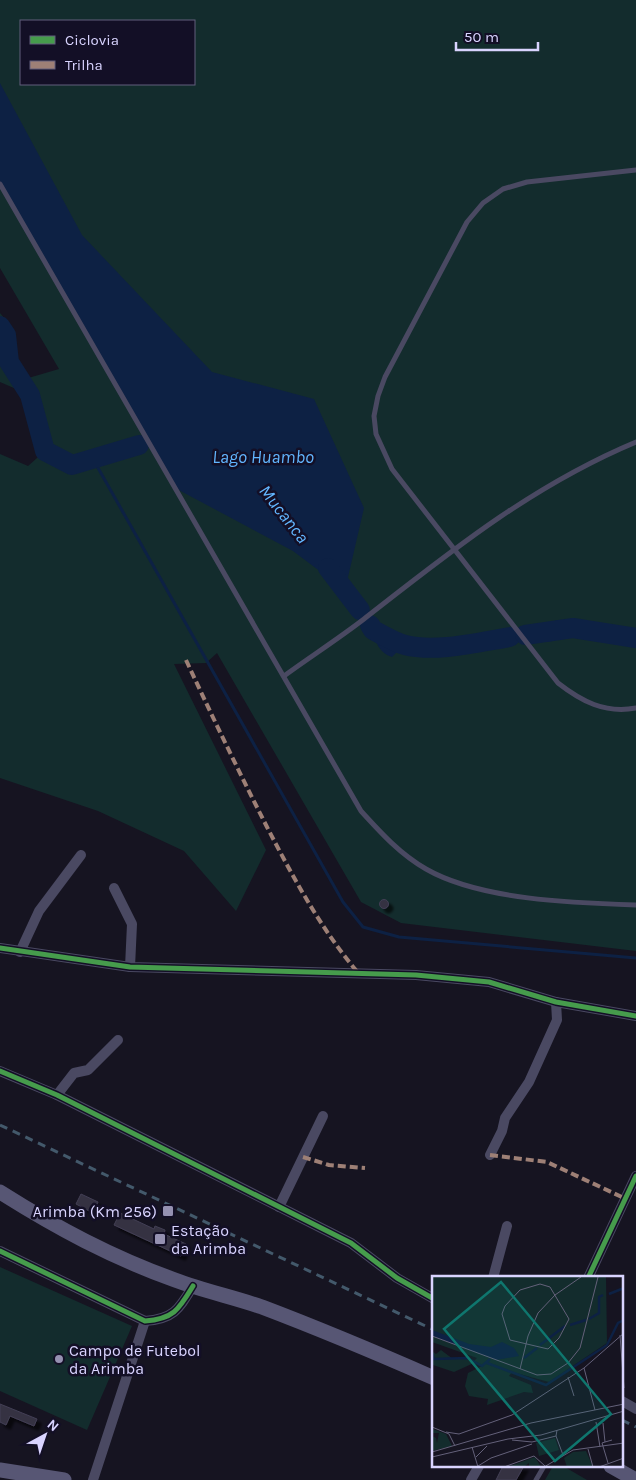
<svg xmlns="http://www.w3.org/2000/svg" width="636" height="1480" viewBox="0 0 636 1480" font-family="Karla,sans-serif">
	<style>
		.green { fill: #132c2d; fill-rule: evenodd }
		.water { fill: #0d2144 }
		.lines { fill: none; stroke-linecap: round; stroke-linejoin: round }
		.stream { stroke: #0d2144; stroke-width: 3 }
		.river { stroke: #0d2144; stroke-width: 20 }
		.building { fill: #343243; stroke: #433f54; filter: url(#shadow) }
		.service { stroke: #4a4962; stroke-width: 5 }
		.minor { stroke: #4a4962; stroke-width: 10 }
		.secondary { stroke: #575674; stroke-width: 15 }
		.rail { stroke: #43596b; stroke-width: 3; stroke-dasharray: 8 6; stroke-linecap: butt }
		.quiet { stroke: #9e8076; stroke-width: 4; stroke-dasharray: 8 4; stroke-linecap: butt }
		.cycleway-casing { stroke: #130f26; stroke-width: 8 }
		.cycleway { stroke: #469c4c; stroke-width: 5 }
		.poi-dot { fill: #9591b1; stroke: #130f26; stroke-width: 2 }
		.labels { text-anchor: middle; stroke-width: 5; stroke-linejoin: round; paint-order: stroke }
		.poi-label { font-size: 16px; fill: #d9d4ff; stroke: #130f26; text-anchor: start }
		.water-label { font-size: 18px; font-style: italic; fill: #62b6ff; stroke: #130f26 }
		.inset-river { fill: none; stroke: #0d2144; stroke-width: 2.5 }
		.inset-road { fill: none; stroke: #64617a; stroke-width: 1 }
		.view { fill: #0f766e; fill-opacity: 0.15; stroke: #0f766e; stroke-width: 2.5 }
		.inset-edge { fill: none; stroke: #d9d4ff; stroke-width: 2.5 }
	</style>
	<defs>
		<filter id="shadow"><feDropShadow dx="4.5" dy="4.5" stdDeviation="1" flood-color="#0009"/></filter>
	</defs>
	<rect width="100%" height="100%" fill="#161421"/>
	<g class="green">
		<path d="M 0,0 L 636,0 L 636,951 L 401,923 L 361,902 L 217,653 L 206,663 L 174,664 L 266,850 L 236,911 L 184,851 L 98,811 L 0,778 L 0,454 L 28,466 L 45,451 L 30,395 L 0,382 L 0,313 C 17,331 10,359 25,379 L 59,369 L 0,268 ZM 21,21 L 194,21 L 194,84 L 21,84 Z"/>
		<path d="M 0,1267 L 132,1326 L 87,1430 L 0,1391 Z"/>
		<path d="M 553,1466 L 563,1466 L 587,1480 L 545,1480 Z"/>
	</g>
	<g class="water">
		<path d="M 0,83 L 82,235 L 212,372 L 314,399 L 364,508 L 345,590 L 293,551 L 175,488 L 0,184 Z"/>
		<path d="M 558,620 L 563,624 L 572,625 L 573,628 C 561,639 547,648 534,635 C 539,627 548,622 558,620 Z"/>
		<path d="M 378,626 L 392,631 L 404,645 L 392,657 C 379,653 375,642 373,630 Z"/>
	</g>
	<g class="lines">
		<path class="stream" d="M 93,459 L 343,902 L 363,927 L 399,937 L 636,958"/>
		<g class="river">
			<path d="M 0,326 L 6,335 L 9,362 L 30,395 L 45,451 L 72,465 L 139,445"/>
			<path d="M 328,568 L 360,610"/>
			<path d="M 370,625 L 373,630 C 383,635 394,642 405,645 C 436,653 479,642 510,637"/>
			<path d="M 525,635 L 573,628 L 636,638"/>
		</g>
	</g>
	<g class="building">
		<circle cx="384" cy="904" r="4.5"/>
		<path d="M 81,1194 L 98,1202 L 93,1213 L 76,1204 Z"/>
		<path d="M 120,1213 L 154,1229 L 155,1226 L 165,1230 L 164,1234 L 186,1244 L 181,1256 L 114,1225 Z"/>
		<path d="M 0,1404 L 37,1419 L 34,1426 L 10,1416 L 6,1425 L 0,1422 Z"/>
		<path d="M 503,1466 L 524,1466 L 516,1480 L 496,1480 Z"/>
	</g>
	<g class="lines">
		<g class="service">
			<path d="M 636,170 L 527,182 L 503,189 L 483,203 L 467,222 L 385,377 L 378,396 L 374,416 L 376,434 L 392,469 L 558,683 C 581,701 605,714 636,708"/>
			<path d="M 0,184 L 361,811 C 381,833 400,854 426,869 C 480,900 574,903 636,905"/>
			<path d="M 284,676 C 310,657 338,639 364,619 C 451,551 533,485 636,442"/>
			<path d="M 536,1480 L 543,1468"/>
		</g>
		<g class="minor">
			<path d="M 114,888 L 132,924 L 130,967"/>
			<path d="M 0,948 L 130,967 L 416,975 L 489,982 L 556,1002 L 636,1016"/>
			<path d="M 20,952 L 39,911 L 81,855"/>
			<path d="M 0,1071 L 57,1095 L 351,1243 L 397,1278 L 434,1299"/>
			<path d="M 57,1095 L 74,1073 L 88,1070 L 118,1040"/>
			<path d="M 490,1155 L 502,1131 L 505,1118 L 529,1082 L 557,1020 L 556,1002"/>
			<path d="M 279,1207 L 323,1116"/>
			<path d="M 0,1251 L 145,1321 C 174,1319 179,1309 193,1286"/>
			<path d="M 493,1278 L 507,1226"/>
			<path d="M 588,1278 L 636,1176"/>
			<path d="M 622,1401 L 636,1409"/>
			<path d="M 93,1480 L 145,1321"/>
			<path d="M 471,1480 L 479,1466"/>
		</g>
		<g class="secondary">
			<path d="M 0,1192 C 57,1228 111,1257 175,1280 C 204,1291 233,1297 262,1307 C 320,1329 377,1353 434,1378"/>
			<path d="M 611,1466 L 636,1480"/>
			<path d="M 0,1470 L 64,1480"/>
		</g>
		<g class="rail">
			<path d="M 0,1125 L 434,1330"/>
			<path d="M 622,1420 L 636,1427"/>
		</g>
		<g class="quiet">
			<path d="M 186,660 C 212,716 239,772 267,827 C 294,879 322,931 360,975"/>
			<path d="M 490,1155 L 547,1162 L 624,1198"/>
			<path d="M 303,1157 L 329,1165 L 365,1168"/>
		</g>
		<g class="cycleway-casing">
			<g id="cycleway">
				<path d="M 0,948 L 130,967 L 416,975 L 489,982 L 556,1002 L 636,1016"/>
				<path d="M 0,1071 L 57,1095 L 351,1243 L 397,1278 L 434,1299"/>
				<path d="M 0,1251 L 145,1321 C 174,1319 179,1309 193,1286"/>
				<path d="M 588,1278 L 636,1176"/>
			</g>
		</g>
		<use href="#cycleway" class="cycleway"/>
	</g>
	<g class="poi-dot">
		<rect x="162" y="1205" width="12" height="12" rx="2.5"/>
		<rect x="154" y="1233" width="12" height="12" rx="2.5"/>
		<circle cx="59" cy="1359" r="5"/>
	</g>
	<g class="labels">
		<g class="poi-label">
			<text x="157" y="1217" text-anchor="end">Arimba (Km 256)</text>
			<text x="171" y="1236">Estação<tspan x="171" dy="18">da Arimba</tspan></text>
			<text x="69" y="1356">Campo de Futebol<tspan x="69" dy="18">da Arimba</tspan></text>
		</g>
		<g class="water-label">
			<text x="263" y="463">Lago Huambo</text>
			<text transform="translate(284 514) rotate(52)" y="6">Mucanca</text>
		</g>
	</g>
	<g transform="translate(432 1276)">
		<rect width="191" height="191" fill="#161421"/>
		<path d="M 0,1 L 174,1 L 175,67 L 117,106 L 80,96 L 77,100 L 99,109 L 101,117 L 92,116 L 55,129 L 56,123 L 37,120 L 33,110 L 36,97 L 50,90 L 44,86 L 22,96 L 1,89 L 0,75 L 4,78 L 9,74 L 21,83 L 34,81 L 42,85 L 45,82 L 0,66 ZM 1,153 L 14,158 L 20,170 L 0,175 L 0,160 L 4,162 L 5,167 L 7,157 L 0,157 ZM 123,162 L 127,174 L 107,180 L 104,167 ZM 154,175 L 161,191 L 135,191 L 132,182 L 141,176 ZM 103,181 L 109,191 L 97,191 L 97,187 L 92,191 L 75,191 Z" fill="#132c2d"/>
		<path d="M 0,54 L 37,68 L 59,71 L 70,66 L 82,72 L 87,80 L 64,84 L 0,60 Z" fill="#0d2144"/>
		<path class="inset-river" d="M 177,18 L 192,12M 157,43 L 167,37 L 167,21 L 171,19M 138,49 L 154,44M 108,69 L 133,50M 0,77 L 2,83 L 35,82 L 50,90 L 58,83M 92,82 L 105,72M 55,87 L 114,109 L 175,69 L 186,47 L 192,44"/>
		<path class="inset-road" d="M 108,8 L 118,11 L 137,43 L 127,62 L 116,73 L 78,64 L 70,38 L 73,30 L 88,14 ZM 188,59 L 192,112M 0,60 L 105,99 L 119,98 L 136,87 L 148,72 L 166,1M 152,92 L 163,134M 88,93 L 96,60 L 106,37 L 123,19 L 149,1M 136,101 L 142,120M 164,146 L 168,171M 171,147 L 173,166 L 180,164M 0,151 L 17,158 L 23,170M 125,154 L 124,160 L 131,179M 14,156 L 27,158 L 80,139 L 152,92 L 192,57M 80,164 L 100,166 L 124,160M 173,166 L 170,167 L 176,187M 40,171 L 46,191M 156,173 L 161,191M 0,176 L 99,147 L 192,128M 0,181 L 76,163 L 109,159 L 192,135M 44,181 L 55,170M 46,190 L 59,182 L 100,168M 72,191 L 102,180 L 113,190M 112,191 L 141,174 L 192,167M 167,191 L 192,182"/>
		<path class="view" d="M 69,6 L 179,138 L 123,185 L 12,53 Z"/>
		<rect width="191" height="191" class="inset-edge"/>
	</g>
	<rect x="20" y="20" width="175" height="65" fill="#130f26" stroke="#625e7d"/>
	<rect x="30" y="36" width="25" height="8" fill="#469c4c" stroke="#625e7d"/>
	<text x="65" y="45" font-size="15" fill="#d9d4ff">Ciclovia</text>
	<rect x="30" y="61" width="25" height="8" fill="#9e8076" stroke="#625e7d"/>
	<text x="65" y="70" font-size="15" fill="#d9d4ff">Trilha</text>
	<g transform="translate(45 1435) rotate(40)" stroke="#130f26" stroke-width="4" paint-order="stroke">
	<path d="M0-4L9 19L0 12L-9 19Z" fill="#d9d4ff"/>
	<text y="-8" font-size="14" font-weight="bold" text-anchor="middle" fill="#d9d4ff">N</text>
	</g>
	<path d="M456 42v8h82v-8" fill="none" stroke="#d9d4ff" stroke-width="2.5"/>
	<text x="464" y="42" font-size="15" fill="#d9d4ff" stroke="#130f26" stroke-width="4" paint-order="stroke">50 m</text>
</svg>
